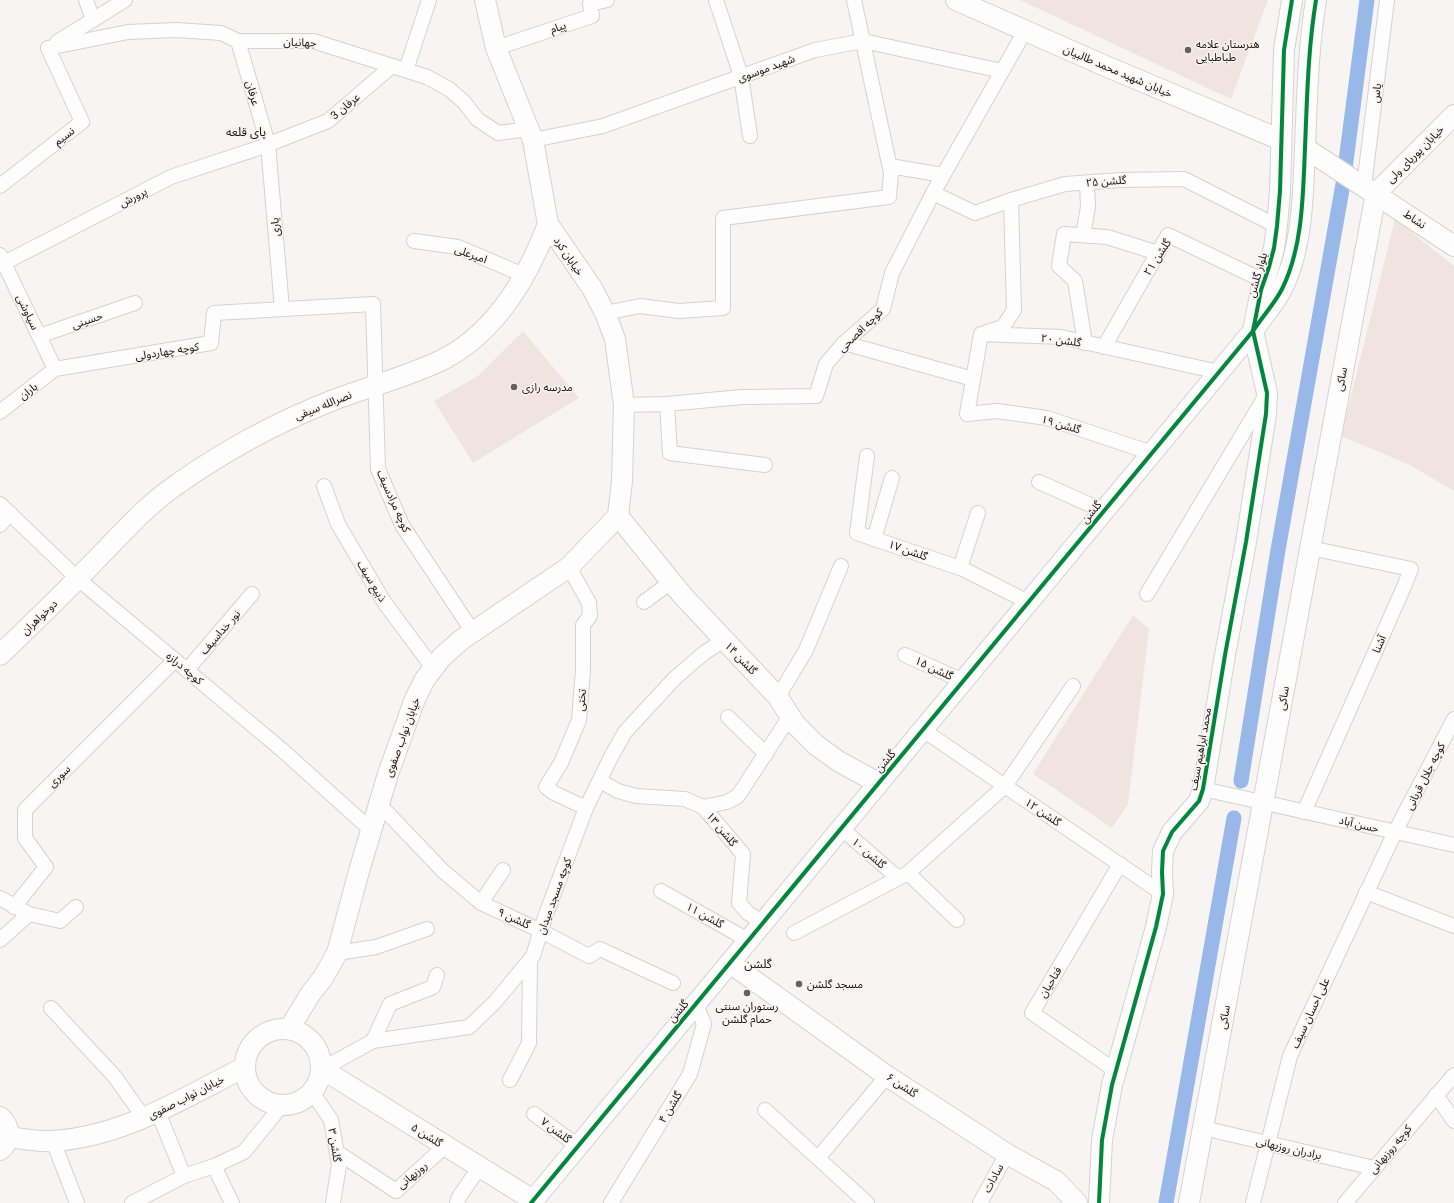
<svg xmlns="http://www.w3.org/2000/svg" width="1454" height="1203" viewBox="0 0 1454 1203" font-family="Roboto,'Noto Sans Arabic',sans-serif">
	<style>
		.built { fill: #efe4e0 }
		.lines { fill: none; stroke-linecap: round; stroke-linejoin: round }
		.canal { stroke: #97b8e8; stroke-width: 15 }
		.street-casing { stroke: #d5d2d1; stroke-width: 16 }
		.secondary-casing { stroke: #d5d2d1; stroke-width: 22 }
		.street { stroke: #fefdfd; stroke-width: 14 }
		.secondary { stroke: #fefdfd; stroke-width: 20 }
		.cycleway-casing { stroke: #fbf3f0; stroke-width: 6 }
		.cycleway { stroke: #00873e; stroke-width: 4 }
		.poi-dot { fill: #646160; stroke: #fbf3f0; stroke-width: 1.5 }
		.labels { text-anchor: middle; stroke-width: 3; stroke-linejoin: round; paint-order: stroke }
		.street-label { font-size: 11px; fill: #151211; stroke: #fbf3f0 }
		.poi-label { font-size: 11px; fill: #151211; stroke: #fbf3f0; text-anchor: start }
		.neighbourhood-label { font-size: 12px; fill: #151211; stroke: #fbf3f0 }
	</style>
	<rect width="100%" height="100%" fill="#f8f4f3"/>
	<g class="built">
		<path d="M 1020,0 L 1268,0 L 1231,99 Z"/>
		<path d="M 1395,219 L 1454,266 L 1454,491 L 1410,465 L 1341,436 Z"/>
		<path d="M 523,331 L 579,398 L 473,463 L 434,401 L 478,376 Z"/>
		<path d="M 1133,615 L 1149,629 L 1128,804 L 1112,828 L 1033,774 Z"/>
	</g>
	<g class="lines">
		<g class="canal">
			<path d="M 1241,781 L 1278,550 L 1343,184 L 1367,0"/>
			<path d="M 1166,1203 L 1234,818"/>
		</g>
		<g class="street-casing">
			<g id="street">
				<path d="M 86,0 L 93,20"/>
				<path d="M 716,0 L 741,76 L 750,136"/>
				<path d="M 238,41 L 268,144 L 282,309"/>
				<path d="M 57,42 L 125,0"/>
				<path d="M 48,48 L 128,32 L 176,30 L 221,33 L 238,41 L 313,41 L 427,77 L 449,89 L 464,102 L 477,119 L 498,133 L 529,129"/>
				<path d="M 496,48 L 592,16 L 590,4 L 607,0"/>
				<path d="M 406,70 L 429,0"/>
				<path d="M 533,140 L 603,126 L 815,50 L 863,41 L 1002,71"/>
				<path d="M 890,166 L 943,175"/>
				<path d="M 0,186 L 82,122 L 48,48"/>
				<path d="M 1364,186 L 1387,0"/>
				<path d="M 933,193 L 975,213 L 1011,200 L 1065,184 L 1121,180 L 1184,179 L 1277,226"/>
				<path d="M 1083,235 L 1088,207 L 1087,183"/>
				<path d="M 414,241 L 458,247 L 526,276"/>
				<path d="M 0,255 L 55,369"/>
				<path d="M 4,263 L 171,177 L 259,148 L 328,121 L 392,66"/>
				<path d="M 605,313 L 640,306 L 679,311 L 723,308 L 723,218 L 889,197 L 891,173 L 854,0"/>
				<path d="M 987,332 L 1003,327 L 1014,310 L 1011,200"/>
				<path d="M 39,336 L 135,303"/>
				<path d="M 844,343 L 973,379"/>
				<path d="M 1085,343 L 1075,281 L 1059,266 L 1064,234 L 1107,237 L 1158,253"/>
				<path d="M 1104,347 L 1168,235 L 1264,281"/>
				<path d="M 667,404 L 670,453 L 765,465"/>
				<path d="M 624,405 L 667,404 L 742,397 L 816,396 L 826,364 L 844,343 L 883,309 L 892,273 L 933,193 L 1025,31"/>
				<path d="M 0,412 L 55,369 L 211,343 L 214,313 L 373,304 L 378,469 L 402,525 L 473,632"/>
				<path d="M 1152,453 L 1047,418 L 997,411 L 967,414 L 981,334 L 1061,337 L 1219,372"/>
				<path d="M 867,456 L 857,533 L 963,569 L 1028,602"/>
				<path d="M 1039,482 L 1104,511"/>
				<path d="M 324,486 L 338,524 L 384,602 L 433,668"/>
				<path d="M 0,504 L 78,579 L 281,749 L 371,830"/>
				<path d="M 0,525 L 10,513"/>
				<path d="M 874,539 L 892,478"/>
				<path d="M 569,567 L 589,603 L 590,616 L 583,625 L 583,670 L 579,720 L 561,763 L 546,787 L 554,793 L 586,808"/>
				<path d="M 960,568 L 978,513"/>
				<path d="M 1147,594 L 1266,395"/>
				<path d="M 644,602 L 671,582"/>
				<path d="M 905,655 L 963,681"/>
				<path d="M 187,670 L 252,594"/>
				<path d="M 778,697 L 806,650 L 841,566"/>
				<path d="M 728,717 L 766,754"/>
				<path d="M 923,730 L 1163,894"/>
				<path d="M 600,781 L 618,791 L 636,796 L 685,799 L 703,807 L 743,854 L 739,903 L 748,913 L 763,923"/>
				<path d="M 1203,789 L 1454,845"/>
				<path d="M 379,804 L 443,871 L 481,903 L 541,931 L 589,956 L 600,949 L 673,983"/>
				<path d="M 703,807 L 727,802 L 738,796 L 790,716"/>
				<path d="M 1304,812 L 1403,589 L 1411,569 L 1310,548"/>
				<path d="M 841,828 L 898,878"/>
				<path d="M 908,873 L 957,920"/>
				<path d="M 661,891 L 748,940"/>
				<path d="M 1366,892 L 1454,926"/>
				<path d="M 0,898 L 29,914 L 60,921 L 76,907"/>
				<path d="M 481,903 L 503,870"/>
				<path d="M 14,907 L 46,867 L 25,838 L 25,810 L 175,660"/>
				<path d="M 794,933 L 908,873 L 1005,786 L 1073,686"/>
				<path d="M 0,940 L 29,914"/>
				<path d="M 337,953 L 376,947 L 427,929"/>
				<path d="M 51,1008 L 115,1077 L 144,1118"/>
				<path d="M 373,1041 L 390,1004 L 433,987 L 437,975"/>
				<path d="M 322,1069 L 373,1041 L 469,1027 L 495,1002 L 533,956 L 545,917 L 586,808 L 612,755 L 625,732 L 675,678 L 704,653 L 724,640"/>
				<path d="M 1116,1071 L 1032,1013 L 1120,864"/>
				<path d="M 510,1080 L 529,1043 L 530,960"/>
				<path d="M 312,1092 L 331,1120 L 339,1165 L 333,1203"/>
				<path d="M 1436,1095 L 1454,1121"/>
				<path d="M 765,1110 L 867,1203"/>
				<path d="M 158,1112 L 184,1176"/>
				<path d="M 534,1114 L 578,1146"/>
				<path d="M 1203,1128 L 1374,1168"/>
				<path d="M 53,1141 L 77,1203"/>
				<path d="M 337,1152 L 396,1191 L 445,1146"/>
				<path d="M 818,1158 L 887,1076"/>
				<path d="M 214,1166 L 232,1203"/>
				<path d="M 132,1203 L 184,1176 L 214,1166 L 244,1152 L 282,1105"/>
				<path d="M 457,1203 L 459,1197 L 479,1168"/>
				<path d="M 611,1203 L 690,1074 L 704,1024 L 696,1004"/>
				<path d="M 980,1203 L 1007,1154"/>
				<path d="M 1253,1203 L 1290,1056 L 1395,832 L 1454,719"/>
				<path d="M 1345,1203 L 1454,1075"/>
			</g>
		</g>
		<g class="secondary-casing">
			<g id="secondary">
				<path d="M 485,0 L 496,48 L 533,140 L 548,224 L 592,288 L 605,313 L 615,339 L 624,405 L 622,481 L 618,516"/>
				<path d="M 956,0 L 1103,65 L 1281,140"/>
				<path d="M 1305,148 L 1454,246"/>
				<path d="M 1376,193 L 1454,115"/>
				<path d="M 618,516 L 683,596 L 778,697 L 795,724 L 816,745 L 838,761 L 878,783"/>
				<path d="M 0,655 C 31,625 62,595 92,564 C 120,536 146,505 179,483 C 226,450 278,422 331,401 C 367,387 407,377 442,360 C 495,333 528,277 548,224"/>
				<path d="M 730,963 L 887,1076 L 1007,1154 L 1056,1181 L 1077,1203"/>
				<circle cx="283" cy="1067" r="38"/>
				<path d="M 289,1029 L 311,993 L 323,978 L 337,953 L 359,871 L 388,774 L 415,699 L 425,679 L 442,657 L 461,640 L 569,567 L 618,516"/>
				<path d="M 322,1069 L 533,1200"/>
				<path d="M 0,1117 C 11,1127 11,1141 0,1150"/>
				<path d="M 9,1137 C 23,1139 38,1142 52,1141 C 123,1137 183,1098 245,1067"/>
				<path d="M 531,1203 L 1253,331 C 1262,317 1275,303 1282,289 C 1303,247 1303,194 1305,148 C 1307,99 1308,49 1316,0"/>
				<path d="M 1099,1203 L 1102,1140 L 1112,1085 L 1156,927 L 1163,894 L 1162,872 L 1163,851 L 1172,832 L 1199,801 L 1203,789 L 1225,655 L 1246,542 L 1266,414 L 1267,393 L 1253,331 L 1261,290 L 1269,267 L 1274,248 L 1277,226 L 1280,191 L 1284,50 L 1292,0"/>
				<path d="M 1189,1203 L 1376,193"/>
			</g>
		</g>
		<use href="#street" class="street"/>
		<use href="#secondary" class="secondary"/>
		<g class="cycleway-casing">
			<g id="cycleway">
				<path d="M 531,1203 L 1253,331 C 1262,317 1275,303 1282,289 C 1303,247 1303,194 1305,148 C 1307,99 1308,49 1316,0"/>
				<path d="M 1099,1203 L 1102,1140 L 1112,1085 L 1156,927 L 1163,894 L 1162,872 L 1163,851 L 1172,832 L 1199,801 L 1203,789 L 1225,655 L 1246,542 L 1266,414 L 1267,393 L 1253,331 L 1261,290 L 1269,267 L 1274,248 L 1277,226 L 1280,191 L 1284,50 L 1292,0"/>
			</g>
		</g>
		<use href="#cycleway" class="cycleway"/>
	</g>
	<g class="poi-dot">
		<circle cx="1188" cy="50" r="4"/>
		<circle cx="514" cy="387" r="4"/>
		<circle cx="799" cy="984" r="4"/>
		<circle cx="747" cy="993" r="4"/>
	</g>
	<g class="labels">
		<g class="street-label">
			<text transform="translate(558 27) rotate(-19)" y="4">پیام</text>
			<text transform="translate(300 42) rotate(2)" y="4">جهانیان</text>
			<text transform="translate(766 68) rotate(-20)" y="4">شهید موسوی</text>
			<text transform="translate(1118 71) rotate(23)" y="4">خیابان شهید محمد طالبیان</text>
			<text transform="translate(253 93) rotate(74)" y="4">عرفان</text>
			<text transform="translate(1376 93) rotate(-83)" y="4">یاس</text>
			<text transform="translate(345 106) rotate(-40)" y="4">عرفان 3</text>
			<text transform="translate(64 136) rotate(-38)" y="4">نسیم</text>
			<text transform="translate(1415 154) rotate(-45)" y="4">خیابان پوریای ولی</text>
			<text transform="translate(1106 181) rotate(-4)" y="4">گلشن ۲۵</text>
			<text transform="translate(133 197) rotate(-27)" y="4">پرورش</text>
			<text transform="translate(1415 219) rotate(34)" y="4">نشاط</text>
			<text transform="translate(275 227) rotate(-95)" y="4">یاری</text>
			<text transform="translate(471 254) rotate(20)" y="4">امیرعلی</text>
			<text transform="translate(569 256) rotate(56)" y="4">خیابان کرد</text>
			<text transform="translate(1157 257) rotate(-57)" y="4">گلشن ۲۱</text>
			<text transform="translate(1257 275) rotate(-74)" y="4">بلوار گلشن</text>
			<text transform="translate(28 312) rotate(64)" y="4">سیاوشی</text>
			<text transform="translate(87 320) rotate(-19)" y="4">حسینی</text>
			<text transform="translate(860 330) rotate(-44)" y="4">کوچه افصحی</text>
			<text transform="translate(1061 340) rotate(7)" y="4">گلشن ۲۰</text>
			<text transform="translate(167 351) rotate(-9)" y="4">کوچه چهاردولی</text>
			<text transform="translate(1341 379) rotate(-79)" y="4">ساکی</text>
			<text transform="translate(28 391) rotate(-38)" y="4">باران</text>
			<text transform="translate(323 405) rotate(-22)" y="4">نصرالله سیفی</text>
			<text transform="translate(1061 424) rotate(16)" y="4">گلشن ۱۹</text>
			<text transform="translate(394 501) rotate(66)" y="4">کوچه مرادسیف</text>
			<text transform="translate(1091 512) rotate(-50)" y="4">گلشن</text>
			<text transform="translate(908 550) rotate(19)" y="4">گلشن ۱۷</text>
			<text transform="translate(372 581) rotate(59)" y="4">ذبیع سیف</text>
			<text transform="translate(39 617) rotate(-44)" y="4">دوخواهران</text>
			<text transform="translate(220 632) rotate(-49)" y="4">نور خداسیف</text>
			<text transform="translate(1379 644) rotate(-66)" y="4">آشنا</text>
			<text transform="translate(741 658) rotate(46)" y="4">گلشن ۱۴</text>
			<text transform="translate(185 668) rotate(40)" y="4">کوچه درازه</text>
			<text transform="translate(934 668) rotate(25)" y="4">گلشن ۱۵</text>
			<text transform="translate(1283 698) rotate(-80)" y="4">ساکی</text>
			<text transform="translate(581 700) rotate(-85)" y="4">تختی</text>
			<text transform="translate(402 737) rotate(-70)" y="4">خیابان نواب صفوی</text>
			<text transform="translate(1200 749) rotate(-80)" y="4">محمد ابراهیم سیف</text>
			<text transform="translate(885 761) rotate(-50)" y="4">گلشن</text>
			<text transform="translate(59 776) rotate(-45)" y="4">سوری</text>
			<text transform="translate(1425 776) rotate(-63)" y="4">کوچه جلال قربانی</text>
			<text transform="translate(1043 812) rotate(34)" y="4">گلشن ۱۲</text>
			<text transform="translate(1359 824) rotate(13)" y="4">حسن آباد</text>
			<text transform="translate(722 829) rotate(50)" y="4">گلشن ۱۳</text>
			<text transform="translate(869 853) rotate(41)" y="4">گلشن ۱۰</text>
			<text transform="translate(554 896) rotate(-70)" y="4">کوچه مسجد میدان</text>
			<text transform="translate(705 915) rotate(29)" y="4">گلشن ۱۱</text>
			<text transform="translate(514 918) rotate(25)" y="4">گلشن ۹</text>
			<text transform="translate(1050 982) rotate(-59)" y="4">فتاحیان</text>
			<text transform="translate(678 1011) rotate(-50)" y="4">گلشن</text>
			<text transform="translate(1310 1013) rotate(-65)" y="4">علی احسان سیف</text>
			<text transform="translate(1224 1017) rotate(-80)" y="4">ساکی</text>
			<text transform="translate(902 1085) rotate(33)" y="4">گلشن ۶</text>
			<text transform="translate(186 1097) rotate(-27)" y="4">خیابان نواب صفوی</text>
			<text transform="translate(670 1107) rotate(-59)" y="4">گلشن ۴</text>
			<text transform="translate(556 1130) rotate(37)" y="4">گلشن ۷</text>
			<text transform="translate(427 1135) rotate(32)" y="4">گلشن ۵</text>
			<text transform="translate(335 1145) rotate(81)" y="4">گلشن ۳</text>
			<text transform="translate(1289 1148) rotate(13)" y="4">برادران روزبهانی</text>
			<text transform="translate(1390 1149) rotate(-50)" y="4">کوچه روزبهانی</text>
			<text transform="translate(412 1175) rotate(-40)" y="4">روزبهانی</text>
			<text transform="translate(993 1178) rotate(-62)" y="4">سادات</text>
		</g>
		<g class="poi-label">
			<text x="1196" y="48">هنرستان علامه<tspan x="1196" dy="13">طباطبایی</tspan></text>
			<text x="522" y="391">مدرسه رازی</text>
			<text x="807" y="988">مسجد گلشن</text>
			<text x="747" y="1010" text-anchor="middle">رستوران سنتی<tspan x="747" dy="13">حمام گلشن</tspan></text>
		</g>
		<g class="neighbourhood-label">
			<text x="246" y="136">پای قلعه</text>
			<text x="758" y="968">گلشن</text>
		</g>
	</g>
</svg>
